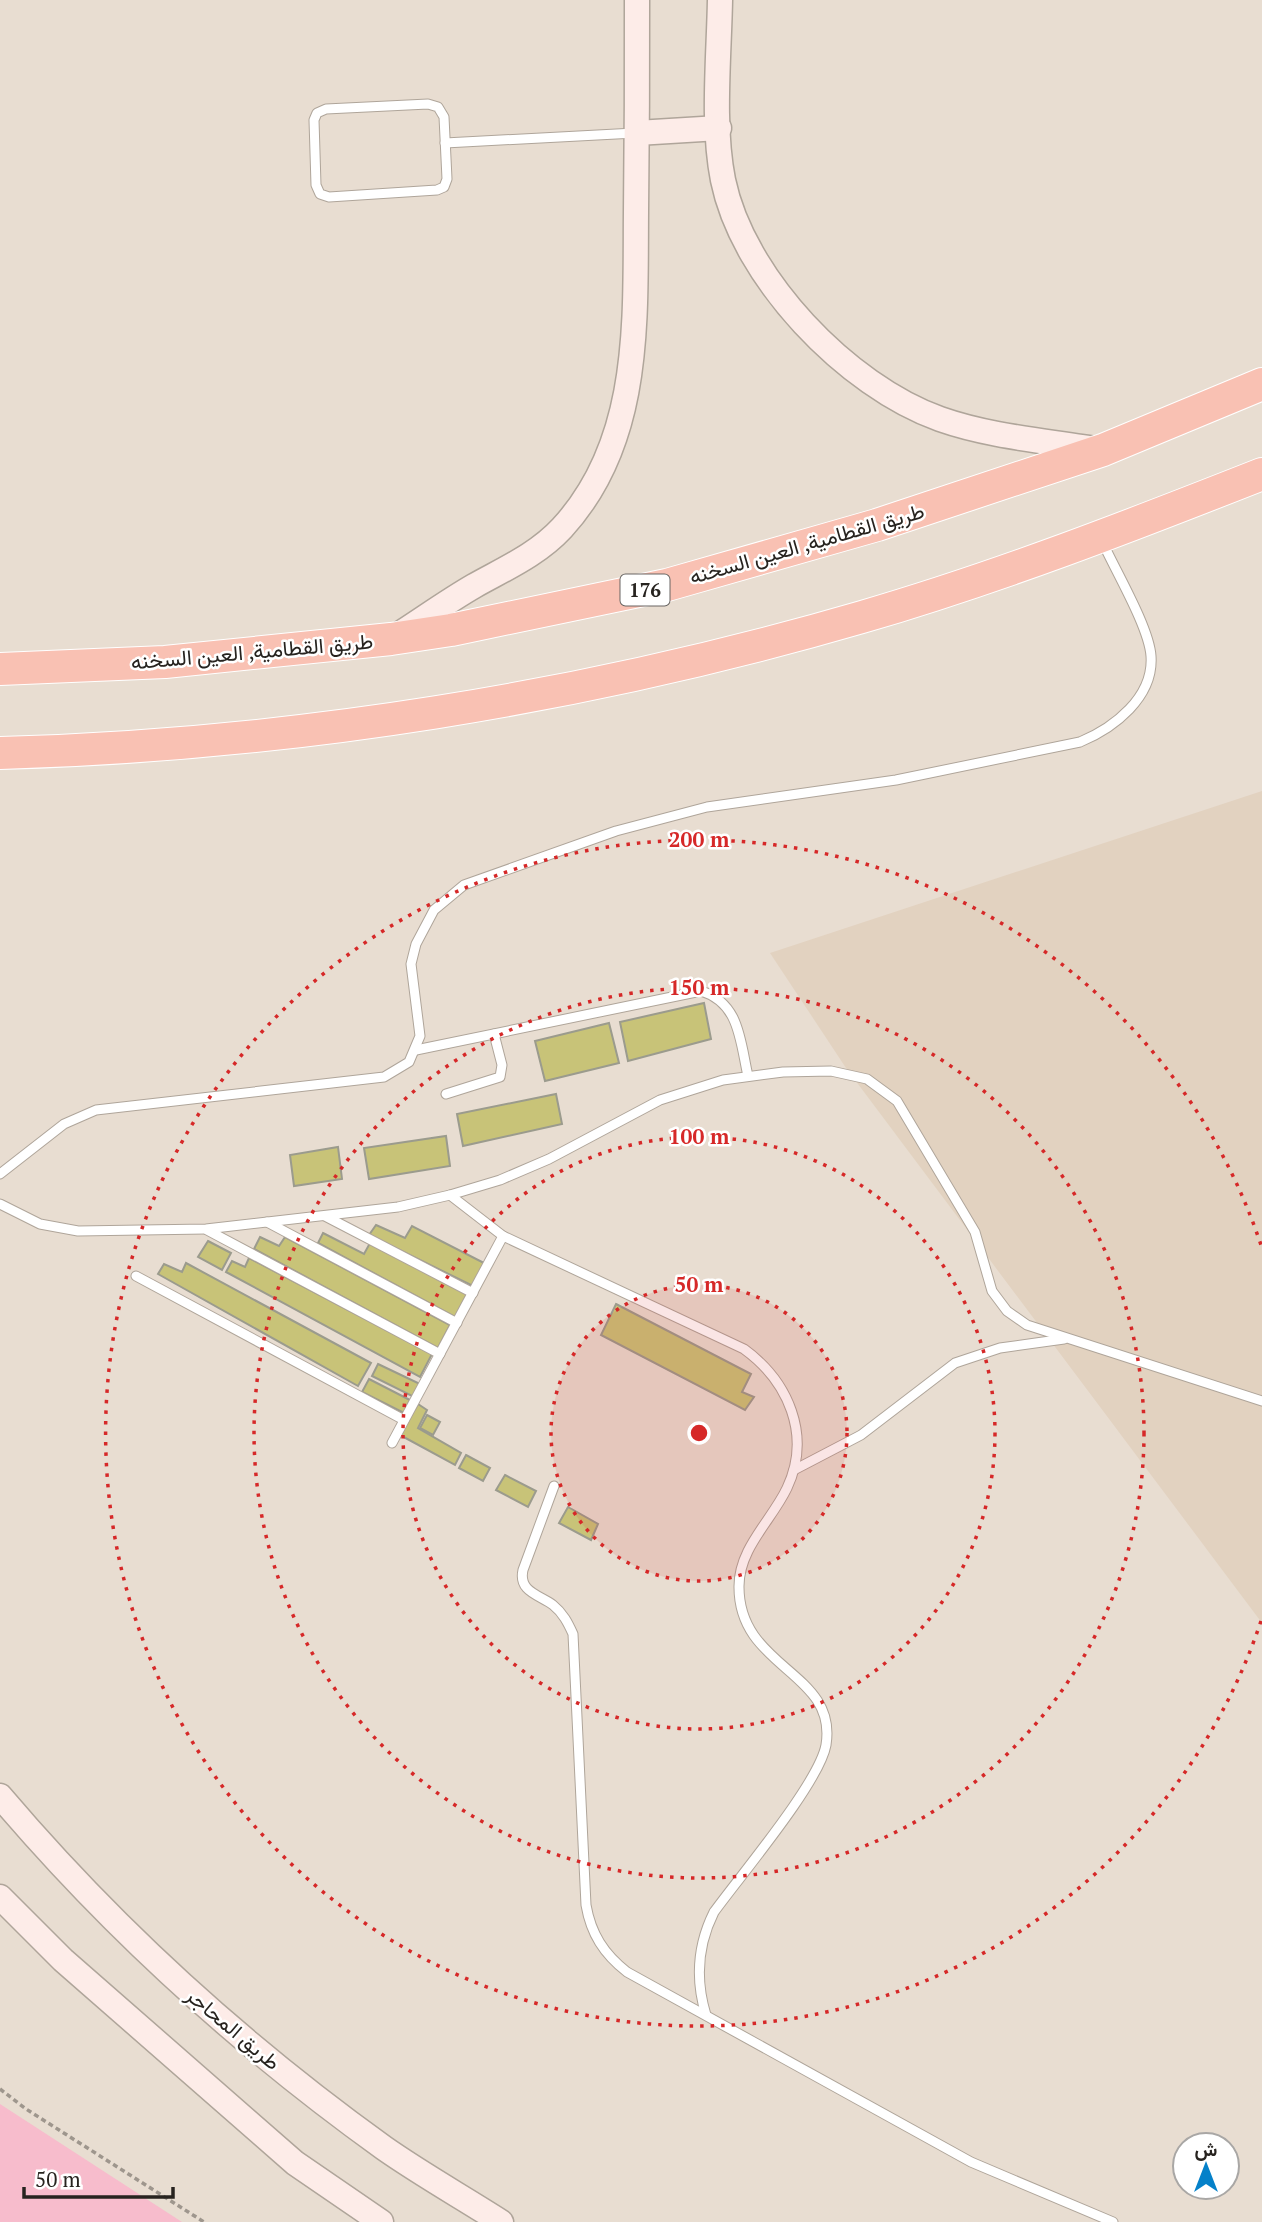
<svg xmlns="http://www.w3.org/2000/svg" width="1262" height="2222" viewBox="0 0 1262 2222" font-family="'PT Serif',Vazirmatn,serif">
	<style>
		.built { fill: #e2d2c0 }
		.green { fill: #f7bccc }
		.building { fill: #c8c378; stroke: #9b9b8d; stroke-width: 2 }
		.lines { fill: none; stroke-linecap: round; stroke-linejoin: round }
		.lane-casing { stroke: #afa59a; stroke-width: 11 }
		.secondary-casing { stroke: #afa59a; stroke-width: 27 }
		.highway-casing { stroke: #fff; stroke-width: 34 }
		.path { stroke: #9e968d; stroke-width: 3.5; stroke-dasharray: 5 3.5; stroke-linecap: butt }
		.lane { stroke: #fff; stroke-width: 9 }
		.secondary { stroke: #fdece8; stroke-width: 24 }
		.highway { stroke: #f9c1b3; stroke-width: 32 }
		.ring { fill: none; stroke: #d62828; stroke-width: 3.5; stroke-dasharray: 3.5 7 }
		.labels { text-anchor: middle; stroke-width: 5; stroke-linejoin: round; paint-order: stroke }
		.shield { fill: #fff; stroke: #686562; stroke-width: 2 }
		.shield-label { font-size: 19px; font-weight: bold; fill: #27231f }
		.street-label { font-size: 21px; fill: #27231f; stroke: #fff }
		.centre { fill: #d62828; stroke: #fff; stroke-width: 3.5 }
		.ring-label { font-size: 21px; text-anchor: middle; font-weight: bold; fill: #d62828; stroke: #fff; stroke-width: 5; stroke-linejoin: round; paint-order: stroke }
	</style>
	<rect width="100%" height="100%" fill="#e8ddd1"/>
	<path class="built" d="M 1262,791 L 1262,1623 L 846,1068 L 770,953 Z"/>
	<path class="green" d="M 0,2104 L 182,2222 L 0,2222 Z"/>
	<g class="building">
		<path d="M 704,1003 L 711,1039 L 628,1061 L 620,1022 Z"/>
		<path d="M 609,1023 L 619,1063 L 545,1081 L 535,1041 Z"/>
		<path d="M 556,1094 L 562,1124 L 463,1146 L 457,1114 Z"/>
		<path d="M 446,1136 L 450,1166 L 369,1179 L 364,1148 Z"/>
		<path d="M 338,1147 L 342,1179 L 294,1186 L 290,1155 Z"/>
		<path d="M 376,1225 L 405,1238 L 412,1226 L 484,1263 L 473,1286 L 369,1235 Z"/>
		<path d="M 323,1233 L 364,1254 L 370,1243 L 467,1294 L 455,1317 L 318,1243 Z"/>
		<path d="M 260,1237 L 279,1246 L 285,1237 L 450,1325 L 438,1348 L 254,1249 Z"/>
		<path d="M 208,1241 L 231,1253 L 222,1270 L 198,1257 Z"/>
		<path d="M 249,1258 L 432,1354 L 420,1377 L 226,1272 L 232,1261 L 245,1267 Z"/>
		<path d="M 186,1263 L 371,1363 L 358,1386 L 158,1274 L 164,1264 L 182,1272 Z"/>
		<path d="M 616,1304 L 751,1374 L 742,1392 L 754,1397 L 745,1410 L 601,1335 Z"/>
		<path d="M 378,1364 L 420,1384 L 414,1397 L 372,1376 Z"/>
		<path d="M 369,1379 L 410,1400 L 404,1413 L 362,1392 Z"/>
		<path d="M 418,1404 L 427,1410 L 418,1428 L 461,1453 L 455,1465 L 400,1435 Z"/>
		<path d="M 427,1415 L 440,1422 L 433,1435 L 420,1428 Z"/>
		<path d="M 466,1455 L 490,1468 L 483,1481 L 459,1468 Z"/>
		<path d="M 505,1475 L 536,1491 L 528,1507 L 496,1490 Z"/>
		<path d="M 568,1507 L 598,1524 L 591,1540 L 559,1523 Z"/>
	</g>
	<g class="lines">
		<g class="lane-casing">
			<g id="lane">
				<path d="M 428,104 L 438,107 L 444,117 L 447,179 L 444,187 L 437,190 L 329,197 L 320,194 L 316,185 L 314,120 L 317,113 L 326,109 Z"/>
				<path d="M 445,143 L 635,133"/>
				<path d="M 416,1050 L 701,991 C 740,1003 740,1041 748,1076"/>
				<path d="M 446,1094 L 500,1077 L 502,1065 L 494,1034"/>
				<path d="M 0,1174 L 64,1124 L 96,1110 L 384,1077 L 409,1062 L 420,1036 L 411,964 L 416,944 L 434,910 L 464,885 L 616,831 L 707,807 L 896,780 L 1080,742 C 1114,728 1154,697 1151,656 C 1149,627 1115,570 1102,541"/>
				<path d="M 450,1195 L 503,1236 L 744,1349 C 788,1381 812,1435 787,1488 C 772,1520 739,1548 739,1586 C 738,1669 838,1671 826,1745 C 819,1783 740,1876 714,1912 C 697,1946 695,1979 706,2015"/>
				<path d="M 0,1204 L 40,1224 L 78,1231 L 206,1229 L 398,1207 L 450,1195 L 500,1180 L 549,1159 L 660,1100 L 723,1080 L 783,1072 L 831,1071 L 867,1079 L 897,1101 L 975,1232 L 992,1291 L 1007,1311 L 1027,1325 L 1262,1401"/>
				<path d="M 325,1216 L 473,1293"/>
				<path d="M 267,1222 L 457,1323"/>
				<path d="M 207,1230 L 440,1354"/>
				<path d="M 136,1276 L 404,1420"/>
				<path d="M 392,1443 L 503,1236"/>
				<path d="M 794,1470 L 861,1435 L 955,1363 L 1000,1348 L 1064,1339"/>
				<path d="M 554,1486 L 523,1570 C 518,1592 540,1595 553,1605 C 563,1613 568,1623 573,1634 L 586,1905 C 591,1934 604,1954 627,1972 L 971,2162 L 1113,2222"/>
			</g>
		</g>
		<g class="secondary-casing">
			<g id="secondary">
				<path d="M 720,0 C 719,56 712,125 723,180 C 743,278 847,386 940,419 C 991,437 1048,441 1101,450"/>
				<path d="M 637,133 L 719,128"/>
				<path d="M 398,635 C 423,619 448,601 474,586 C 504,569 537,555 562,528 C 642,441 635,321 636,212 C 637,141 637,71 637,0"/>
				<path d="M 0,1796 C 113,1929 242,2046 384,2148 C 421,2174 462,2197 501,2222"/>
				<path d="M 0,1897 L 63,1960 L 295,2163 L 381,2222"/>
			</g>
		</g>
		<g class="highway-casing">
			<g id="highway">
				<path d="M 0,669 L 165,662 L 391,639 L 451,630 L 667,585 L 877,525 L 1103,450 L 1262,384"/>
				<path d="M 0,753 C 290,745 584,698 862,617 C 999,577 1130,526 1262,474"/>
			</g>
		</g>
		<path class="path" d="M 0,2089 L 26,2109 L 204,2222"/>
		<use href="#lane" class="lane"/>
		<use href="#secondary" class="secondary"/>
		<use href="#highway" class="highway"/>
	</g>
	<circle cx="699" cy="1433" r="148" fill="#d62828" fill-opacity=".12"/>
	<g class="ring">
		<circle cx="699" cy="1433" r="148"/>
		<circle cx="699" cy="1433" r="296"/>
		<circle cx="699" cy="1433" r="445"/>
		<path d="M1261 1621A593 593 0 1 1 1261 1245"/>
	</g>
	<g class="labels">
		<rect class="shield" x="620.5" y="574.5" width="49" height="31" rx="5"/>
		<g class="shield-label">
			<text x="645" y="597">176</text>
		</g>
		<g class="street-label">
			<text transform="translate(807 544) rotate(-16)" y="7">طريق القطامية, العين السخنه</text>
			<text transform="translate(252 652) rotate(-5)" y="7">طريق القطامية, العين السخنه</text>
			<text transform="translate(233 2029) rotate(40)" y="7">طريق المحاجر</text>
		</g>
	</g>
	<circle cx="699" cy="1433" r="10" class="centre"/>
	<g class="ring-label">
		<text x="699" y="847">200 m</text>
		<text x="699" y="995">150 m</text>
		<text x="699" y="1144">100 m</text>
		<text x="699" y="1292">50 m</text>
	</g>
	<g transform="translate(1206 2166)"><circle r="33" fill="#ffffff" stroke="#a9a7a5" stroke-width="2"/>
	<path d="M0-5L12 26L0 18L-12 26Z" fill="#0581c9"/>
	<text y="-10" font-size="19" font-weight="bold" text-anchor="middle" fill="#27231f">ش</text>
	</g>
	<path d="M24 2187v10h149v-10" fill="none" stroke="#27231f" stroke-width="3.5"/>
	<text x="35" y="2187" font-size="21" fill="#27231f" stroke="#ffffff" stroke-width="5" paint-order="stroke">50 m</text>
</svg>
